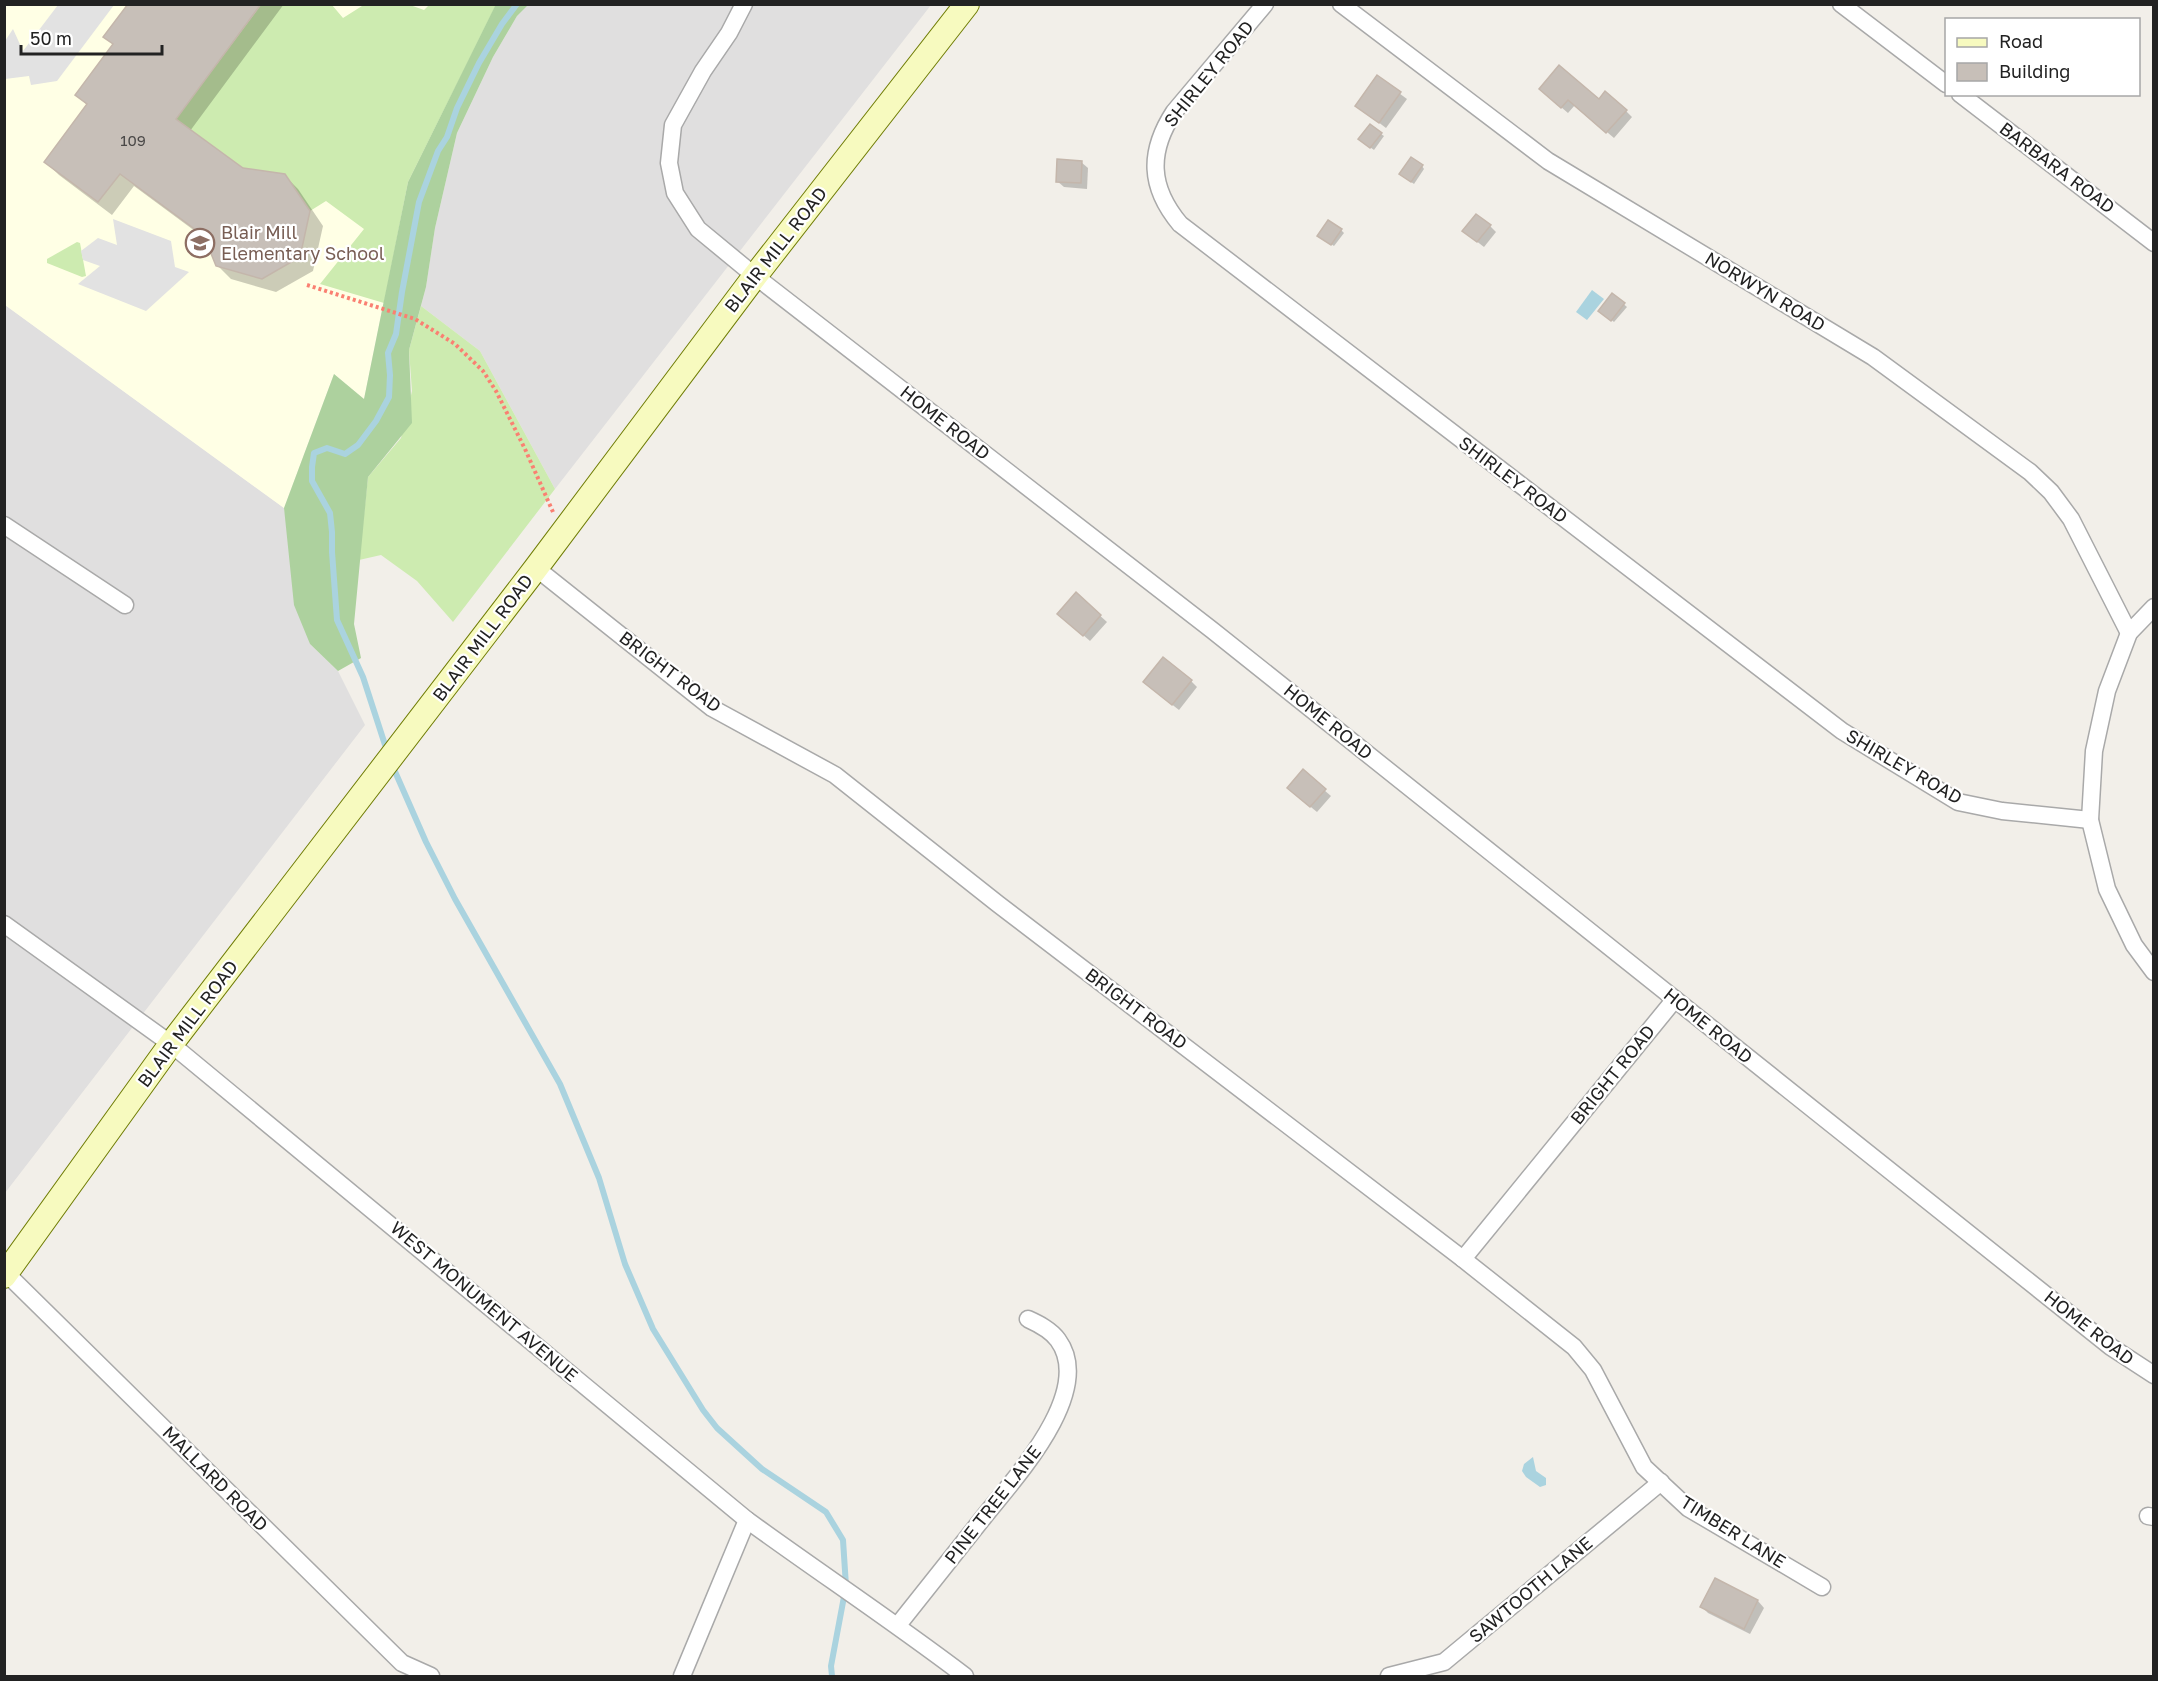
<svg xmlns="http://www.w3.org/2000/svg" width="2158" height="1681" viewBox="0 0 2158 1681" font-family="'Golos Text',sans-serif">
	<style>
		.residential { fill: #e0dfdf }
		.education { fill: #ffffe5 }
		.grass { fill: #cdebb0 }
		.forest { fill: #add19e }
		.parking { fill: #e2e2e2 }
		.water { fill: #aad3df }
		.shadow { fill: #0003 }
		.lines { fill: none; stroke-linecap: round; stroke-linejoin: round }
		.stream { stroke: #aad3df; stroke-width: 6 }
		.building { fill: #c7bfb8; stroke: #c4b6ab; stroke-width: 1.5 }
		.minor-casing { stroke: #a9a9a9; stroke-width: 19 }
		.secondary-casing { stroke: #707d05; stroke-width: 26 }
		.path { stroke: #fa8072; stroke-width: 4; stroke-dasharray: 3 3; stroke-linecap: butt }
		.minor { stroke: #fff; stroke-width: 16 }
		.secondary { stroke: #f7fabf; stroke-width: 24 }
		.labels { text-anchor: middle; stroke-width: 4.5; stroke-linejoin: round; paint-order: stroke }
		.number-label { font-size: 15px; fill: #4b4948 }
		.street-label { font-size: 18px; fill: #222; stroke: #fff }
		.education-label { font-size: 18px; fill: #785e54; stroke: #fff; text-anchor: start }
	</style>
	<rect width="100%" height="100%" fill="#f2efe9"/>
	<g class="residential">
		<path d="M 528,5 L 931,5 L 555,489 L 480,351 L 421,306 L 426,287 L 435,228 L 457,133 L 493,57 L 517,16 Z"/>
		<path d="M 5,305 L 284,508 L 310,644 L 338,671 L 365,725 L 5,1193 Z"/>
	</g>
	<path class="education" d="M 5,5 L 501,5 L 408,182 L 364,399 L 334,374 L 284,508 L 5,305 Z"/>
	<g class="grass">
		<path d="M 261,5 L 332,5 L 343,18 L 362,6 L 361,5 L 410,5 L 424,10 L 429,5 L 496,5 L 408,182 L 384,303 L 320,284 L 364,229 L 326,201 L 310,211 L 285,174 L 243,168 L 176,119 Z"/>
		<path d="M 77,242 L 80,243 L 86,276 L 82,277 L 47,263 L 47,259 Z"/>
		<path d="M 421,306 L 480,351 L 555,489 L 453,622 L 417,581 L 381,555 L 359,560 L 368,477 L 401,438 L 412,391 L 409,350 Z"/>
	</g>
	<path class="forest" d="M 496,4 L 528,5 L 517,16 L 493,57 L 457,133 L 435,228 L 426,287 L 409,350 L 412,423 L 368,477 L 354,624 L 361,658 L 338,671 L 310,644 L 294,605 L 284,508 L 334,374 L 364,399 L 408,182 Z"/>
	<g class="parking">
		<path d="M 58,5 L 114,5 L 57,81 L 31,85 L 29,76 L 5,79 L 5,41 L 13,29 L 23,51 Z"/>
		<path d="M 113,219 L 171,241 L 175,267 L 189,272 L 146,311 L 78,284 L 100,266 L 83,260 L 81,251 L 98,238 L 117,245 Z"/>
	</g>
	<g class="water">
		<path d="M 1592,290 L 1604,299 L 1587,320 L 1576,312 Z"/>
		<path d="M 1533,1457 L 1536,1471 L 1546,1478 L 1546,1485 L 1540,1487 L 1526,1477 L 1522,1471 L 1524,1464 Z"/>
	</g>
	<g class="shadow">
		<path d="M 129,4 L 284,4 L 190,131 L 242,170 L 284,175 L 298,189 L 323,226 L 313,271 L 276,292 L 231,279 L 217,265 L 207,240 L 134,186 L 112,215 L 59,175 L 46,162 L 88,106 L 77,95 L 114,45 L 105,37 Z"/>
		<path d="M 1377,77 L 1407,99 L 1386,128 L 1357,106 Z"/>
		<path d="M 1547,95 L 1599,101 L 1626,111 L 1632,117 L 1614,138 L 1575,105 L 1568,113 Z"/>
		<path d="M 1381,134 L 1384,136 L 1374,150 L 1363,142 Z"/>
		<path d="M 1081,162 L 1088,168 L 1087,189 L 1064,187 L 1057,181 Z"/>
		<path d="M 1422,166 L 1424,169 L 1414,184 L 1403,176 Z"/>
		<path d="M 1490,226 L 1496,232 L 1484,247 L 1471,237 Z"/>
		<path d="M 1341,230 L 1344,233 L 1334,246 L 1322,238 Z"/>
		<path d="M 1613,295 L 1627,307 L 1614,322 L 1603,313 Z"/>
		<path d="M 1076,594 L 1107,622 L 1090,641 L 1066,620 Z"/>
		<path d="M 1191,681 L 1197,687 L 1179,710 L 1151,688 Z"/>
		<path d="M 1324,790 L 1331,796 L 1317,812 L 1295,794 Z"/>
		<path d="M 1715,1580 L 1758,1601 L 1764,1608 L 1750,1634 L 1708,1613 L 1702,1607 Z"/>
	</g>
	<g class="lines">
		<g class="stream">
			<path d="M 387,751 L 363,677 L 337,620 L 332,552 L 332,532 L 330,513 L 312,481 L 312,467 L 314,453 L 327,448 L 345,454 L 358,445 L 376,421 L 389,397 L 390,375 L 388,353 L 396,334 L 402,292 L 419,202 L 438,151 L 447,137 L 457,108 L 479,63 L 502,24 L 517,4"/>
			<path d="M 393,767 L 426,842 L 455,899 L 560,1084 L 599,1178 L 625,1264 L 653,1329 L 703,1410 L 717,1428 L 762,1469 L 826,1512 L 843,1540 L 846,1586 L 831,1666 L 832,1676"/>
		</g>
	</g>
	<g class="building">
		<path d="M 128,4 L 261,4 L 176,119 L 243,168 L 285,174 L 310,211 L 300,257 L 262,279 L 216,266 L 204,236 L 120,174 L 98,202 L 44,162 L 87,104 L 75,95 L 113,44 L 103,37 Z"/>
		<path d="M 1559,65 L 1599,99 L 1605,91 L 1627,110 L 1606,133 L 1568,100 L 1561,108 L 1539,89 Z"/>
		<path d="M 1377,75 L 1401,92 L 1379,123 L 1355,106 Z"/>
		<path d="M 1370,124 L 1382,133 L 1370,148 L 1358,139 Z"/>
		<path d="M 1411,157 L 1423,165 L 1411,182 L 1399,174 Z"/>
		<path d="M 1057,159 L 1082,161 L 1081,183 L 1056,182 Z"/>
		<path d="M 1476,214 L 1491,225 L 1477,242 L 1462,231 Z"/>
		<path d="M 1328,220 L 1342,229 L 1331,245 L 1317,236 Z"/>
		<path d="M 1612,293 L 1625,303 L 1611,321 L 1598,311 Z"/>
		<path d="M 1076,592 L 1101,615 L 1083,636 L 1057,614 Z"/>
		<path d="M 1163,657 L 1192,680 L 1172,705 L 1143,682 Z"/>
		<path d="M 1303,769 L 1326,789 L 1310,807 L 1287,788 Z"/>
		<path d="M 1715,1578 L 1758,1600 L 1744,1629 L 1700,1607 Z"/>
	</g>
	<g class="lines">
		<g class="minor-casing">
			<g id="minor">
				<path d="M 744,4 L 729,33 L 703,71 L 673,125 L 669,163 L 675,193 L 698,229 L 755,276 L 1212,630 L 2111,1347 L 2154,1375"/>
				<path d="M 1265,4 L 1174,112 C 1148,152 1149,187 1180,224 L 1842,731 L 1958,802 L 2002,811 L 2090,820"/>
				<path d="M 1341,4 L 1548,161 L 1873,357 L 2030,472 L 2051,492 L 2071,519 L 2129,633"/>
				<path d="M 1841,4 L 1946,84"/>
				<path d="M 1960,94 L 2154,243"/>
				<path d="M 4,525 L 125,605"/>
				<path d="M 536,568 L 712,708 L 835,775 L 998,904 L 1463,1259 L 1574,1347 L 1593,1370 L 1644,1467 L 1688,1508 L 1822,1587"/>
				<path d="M 2154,607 L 2129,633 L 2107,691 L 2094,751 L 2090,820 L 2107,889 L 2134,945 L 2154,972"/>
				<path d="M 4,924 L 171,1044 L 747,1520 C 820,1573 894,1622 965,1676"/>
				<path d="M 1463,1259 L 1675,999"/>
				<path d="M 6,1273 L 402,1663 L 431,1676"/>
				<path d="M 2148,1516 L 2154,1517"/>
				<path d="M 898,1625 C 926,1590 954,1554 983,1518 C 1013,1480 1096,1392 1058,1340 C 1051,1330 1039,1324 1028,1319"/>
				<path d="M 682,1676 L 747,1520"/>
				<path d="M 1389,1676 L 1444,1662 L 1661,1482"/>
			</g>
		</g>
		<g class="secondary-casing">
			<path id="secondary" d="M 4,1276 L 171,1044 L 536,568 L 755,276 L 967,4"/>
		</g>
		<path class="path" d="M 307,285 L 415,319 L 455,344 L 483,371 L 496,391 L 525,449 L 553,512"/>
		<use href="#minor" class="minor"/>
		<use href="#secondary" class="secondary"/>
	</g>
	<defs>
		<g id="school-ring" transform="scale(1.5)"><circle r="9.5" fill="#fff" stroke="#8d6e63" stroke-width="1.5"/><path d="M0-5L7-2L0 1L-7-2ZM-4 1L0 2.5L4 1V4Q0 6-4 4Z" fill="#8d6e63"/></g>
	</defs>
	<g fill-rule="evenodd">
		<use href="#school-ring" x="200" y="243"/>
	</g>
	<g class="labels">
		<g class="number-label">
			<text x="133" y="146">109</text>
		</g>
		<g class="street-label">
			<text transform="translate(1209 74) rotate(-51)" y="6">SHIRLEY ROAD</text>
			<text transform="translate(2057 168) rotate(37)" y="6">BARBARA ROAD</text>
			<text transform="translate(776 250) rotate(-52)" y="6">BLAIR MILL ROAD</text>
			<text transform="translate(1765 292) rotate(31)" y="6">NORWYN ROAD</text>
			<text transform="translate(945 423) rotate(38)" y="6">HOME ROAD</text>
			<text transform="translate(1513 480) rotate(37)" y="6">SHIRLEY ROAD</text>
			<text transform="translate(483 638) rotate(-53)" y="6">BLAIR MILL ROAD</text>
			<text transform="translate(670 672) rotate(37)" y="6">BRIGHT ROAD</text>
			<text transform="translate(1328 722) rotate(39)" y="6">HOME ROAD</text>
			<text transform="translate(1904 767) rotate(30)" y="6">SHIRLEY ROAD</text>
			<text transform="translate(1136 1009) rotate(37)" y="6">BRIGHT ROAD</text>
			<text transform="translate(188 1024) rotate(-53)" y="6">BLAIR MILL ROAD</text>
			<text transform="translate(1708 1026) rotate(39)" y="6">HOME ROAD</text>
			<text transform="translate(1613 1075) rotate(-51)" y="6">BRIGHT ROAD</text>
			<text transform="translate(484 1302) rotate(40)" y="6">WEST MONUMENT AVENUE</text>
			<text transform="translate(2089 1328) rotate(38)" y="6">HOME ROAD</text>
			<text transform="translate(215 1479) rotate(45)" y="6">MALLARD ROAD</text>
			<text transform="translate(993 1505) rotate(-52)" y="6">PINE TREE LANE</text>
			<text transform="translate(1733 1532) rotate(32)" y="6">TIMBER LANE</text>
			<text transform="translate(1531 1590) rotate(-40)" y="6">SAWTOOTH LANE</text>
		</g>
		<g class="education-label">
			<text x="221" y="239">Blair Mill<tspan x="221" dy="21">Elementary School</tspan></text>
		</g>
	</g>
	<rect width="2158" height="1681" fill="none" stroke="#222222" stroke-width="12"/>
	<rect x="1945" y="18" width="195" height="78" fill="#ffffff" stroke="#a7a7a7" stroke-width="1.5"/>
	<rect x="1957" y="38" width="30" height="9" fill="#f7fabf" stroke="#a7a7a7" stroke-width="1.5"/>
	<text x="1999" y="48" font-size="18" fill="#222222">Road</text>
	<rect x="1957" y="63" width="30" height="18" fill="#c7bfb8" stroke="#a7a7a7" stroke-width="1.5"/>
	<text x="1999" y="78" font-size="18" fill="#222222">Building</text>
	<path d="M21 45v9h141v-9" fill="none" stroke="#222222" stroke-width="3"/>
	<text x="30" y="45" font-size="18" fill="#222222" stroke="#ffffff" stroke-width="4.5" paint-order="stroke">50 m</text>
</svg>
